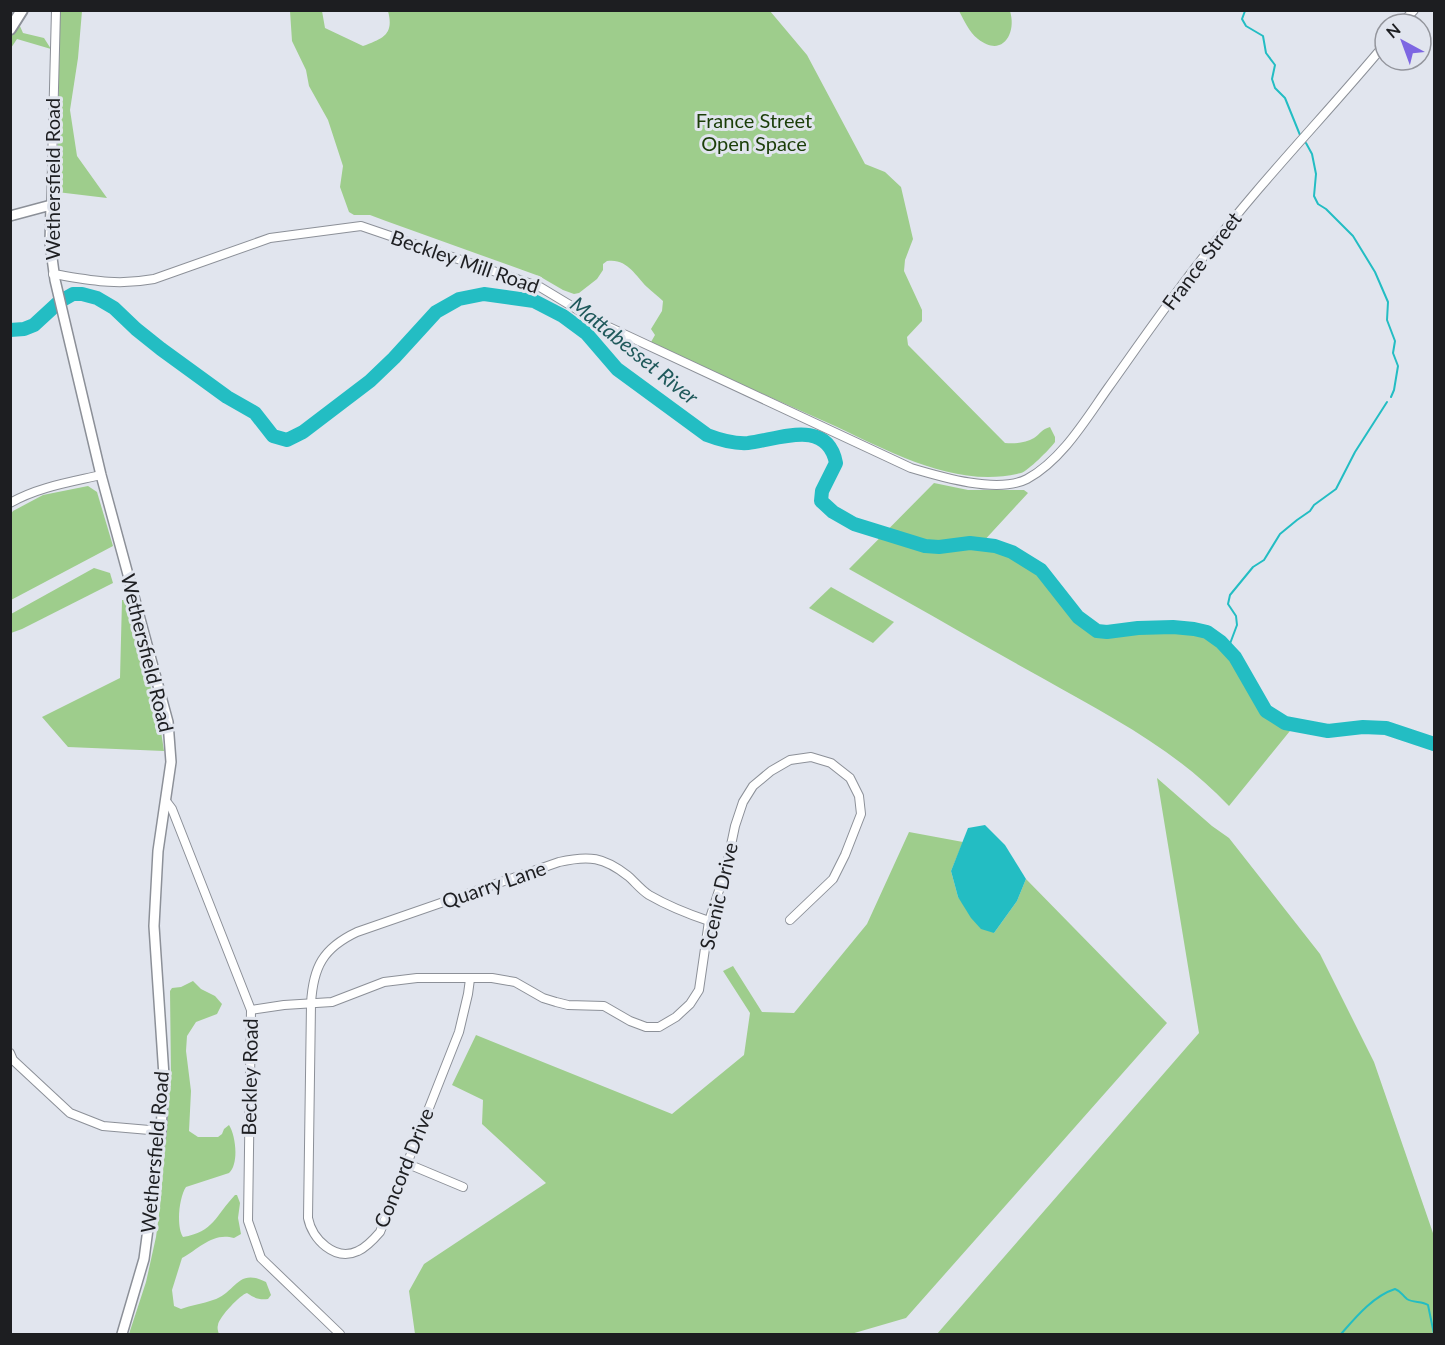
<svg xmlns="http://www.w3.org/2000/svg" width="1445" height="1345" viewBox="0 0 1445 1345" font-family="Lato,sans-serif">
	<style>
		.green { fill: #9ecd8c }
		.water { fill: #23bdc3 }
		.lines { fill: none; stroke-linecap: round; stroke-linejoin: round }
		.stream { stroke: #23bdc3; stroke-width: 2 }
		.river { stroke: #23bdc3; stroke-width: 14 }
		.minor-casing { stroke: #8c9098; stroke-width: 10 }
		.tertiary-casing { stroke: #8c9098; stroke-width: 12 }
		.secondary-casing { stroke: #8c9098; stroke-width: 14 }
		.minor { stroke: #fff; stroke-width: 8 }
		.tertiary { stroke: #fff; stroke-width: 9 }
		.secondary { stroke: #fff; stroke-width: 10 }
		.labels { text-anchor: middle; stroke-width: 6; stroke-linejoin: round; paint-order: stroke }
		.park-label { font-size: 20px; fill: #1b3e09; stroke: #e1e5ee }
		.street-label { font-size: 20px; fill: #1d1e21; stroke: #e1e5ee }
		.water-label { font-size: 21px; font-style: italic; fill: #1f595b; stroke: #e1e5ee }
	</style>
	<rect width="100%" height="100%" fill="#e1e5ee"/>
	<g class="green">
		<path d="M 60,11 L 82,11 L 78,58 L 70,110 L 77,156 L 107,198 L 57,192 Z"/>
		<path d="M 290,11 L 322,11 L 325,28 L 363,46 C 384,38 394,34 388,11 L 770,11 L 807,55 L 865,164 L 885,172 L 901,187 L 913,239 L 905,260 L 904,271 L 922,310 L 922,321 L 907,337 L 908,345 L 1005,443 C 1014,444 1026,443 1034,438 C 1040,434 1042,429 1050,427 L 1055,437 L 1055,442 C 1050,449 1028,471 1021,473 C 954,490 886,449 826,422 C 767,396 709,370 651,342 L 655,335 L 651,329 L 662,311 L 663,301 C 658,296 652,292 647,287 C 635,275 627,258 607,261 L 603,264 L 603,270 L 597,279 L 579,293 L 574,294 L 563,290 L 539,276 L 386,221 L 370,215 L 354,215 L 349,212 L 340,187 L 343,166 L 328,120 L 309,86 L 306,70 L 292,41 Z"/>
		<path d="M 959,11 L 1010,11 C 1017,34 1002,58 978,39 C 969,32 964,20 959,11 Z"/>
		<path d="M 19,24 L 23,33 L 44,38 L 51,49 L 17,39 L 11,48 L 11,35 Z"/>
		<path d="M 934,483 L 968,490 L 1024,490 L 1028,493 L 981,544 C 1005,548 1029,556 1046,575 C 1061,592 1074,624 1098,631 C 1107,633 1116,630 1125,629 C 1155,626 1198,620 1222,642 C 1249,667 1253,717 1294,726 L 1229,806 C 1175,749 1111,717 1044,679 C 979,643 914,605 849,569 Z"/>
		<path d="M 88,486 L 97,492 L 113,546 L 11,600 L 11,514 L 13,511 L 43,495 Z"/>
		<path d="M 94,568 L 110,573 L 113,583 L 22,629 L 11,633 L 11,614 Z"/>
		<path d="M 831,587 L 894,622 L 873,643 L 809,608 Z"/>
		<path d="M 122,600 L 129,600 L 160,725 L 164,751 L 68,747 L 42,717 L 120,678 Z"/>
		<path d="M 1157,778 L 1212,826 L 1229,838 L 1320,954 L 1374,1062 L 1434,1236 L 1434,1334 L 937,1334 L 1199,1033 Z"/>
		<path d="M 909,832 L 963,842 L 951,871 L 958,897 L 994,933 L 1017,901 L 1026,879 L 1167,1023 L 906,1318 L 851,1334 L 415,1334 L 409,1291 L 424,1264 L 546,1183 L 482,1124 L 483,1100 L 452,1085 L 476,1035 L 672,1114 L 744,1055 L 750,1013 L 723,971 L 733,966 L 762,1012 L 794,1013 L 867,924 Z"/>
		<path d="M 193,981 L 201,989 L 215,996 L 222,1004 L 217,1014 L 196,1022 L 187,1036 L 186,1051 L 191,1091 L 189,1131 L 198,1137 L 218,1137 L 222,1134 L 224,1129 L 229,1125 C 236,1136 239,1164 229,1173 L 186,1187 C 179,1197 176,1227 183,1237 C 214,1232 215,1216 235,1195 L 237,1195 L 240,1203 L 238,1218 L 241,1234 L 234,1238 C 213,1232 200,1248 182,1258 L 172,1290 L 174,1306 L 181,1309 C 191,1305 203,1304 213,1300 C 236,1293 237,1267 266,1282 L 271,1295 L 268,1299 C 259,1300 254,1298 247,1293 C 241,1294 219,1317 218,1325 C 217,1328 218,1331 219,1334 L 129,1334 L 146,1282 L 156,1237 L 160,1207 L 171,1076 L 170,991 L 172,988 L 181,987 Z"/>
	</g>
	<path class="water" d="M 985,825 L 1005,845 L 1026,879 L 1017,901 L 994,933 L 981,929 L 971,918 L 958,897 L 951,871 L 968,828 Z"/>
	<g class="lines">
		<g class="stream">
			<path d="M 1254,10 L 1245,11 L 1242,19 L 1246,26 L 1263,36 L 1266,53 L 1275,65 L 1272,79 L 1275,88 L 1285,98 L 1300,135"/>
			<path d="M 1306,143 L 1312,154 L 1316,174 L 1314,196 L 1318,204 L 1326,209 L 1353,236 L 1375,272 L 1388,302 L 1387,320 L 1395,341 L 1393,353 L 1398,366 L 1394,390 L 1391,397"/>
			<path d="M 1228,649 L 1237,625 L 1236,616 L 1228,604 L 1230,595 L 1253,567 L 1264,560 L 1280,534 L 1297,520 L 1310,511 L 1314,505 L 1336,489 L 1355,452 L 1387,402"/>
			<path d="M 1341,1334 C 1355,1318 1373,1296 1395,1289 C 1401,1291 1402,1295 1407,1299 C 1413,1303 1422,1301 1428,1305 L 1434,1334"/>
		</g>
		<path class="river" d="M 10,330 L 24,329 L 34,325 L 59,302 L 73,294 L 82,294 L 97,298 L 114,308 L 136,329 L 161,349 L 227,397 L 255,413 L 273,436 L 287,440 L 303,432 L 370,381 L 394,358 L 436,312 L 459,299 L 484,294 L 534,301 L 563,316 L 586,333 L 617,369 L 707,435 C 720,440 733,444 748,443 C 777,440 827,417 836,463 L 822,491 L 821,501 L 833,512 L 854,524 L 925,546 L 939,547 L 970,543 L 995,546 L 1012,552 L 1041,570 L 1078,617 L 1097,631 L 1107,632 L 1138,628 L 1173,627 L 1194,629 L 1207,632 L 1221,642 L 1235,657 L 1266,711 L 1285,723 L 1328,731 L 1363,727 L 1386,728 L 1434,744"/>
		<g class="minor-casing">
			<g id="minor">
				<path d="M 1401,24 L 1414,10"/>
				<path d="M 51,205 L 56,10"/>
				<path d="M 53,274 C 90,280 116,286 154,279 L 270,238 L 361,226 L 540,287 L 598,322 L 911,468 C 941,477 998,494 1027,479 C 1062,460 1086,419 1108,388 C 1140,343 1171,298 1205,255 C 1261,181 1326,115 1385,44"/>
				<path d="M 10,503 C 38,487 71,482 101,475"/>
				<path d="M 166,801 L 172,809 L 251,1010 L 248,1221 L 261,1258 L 340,1334"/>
				<path d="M 470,979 L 468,994 L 459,1032 L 380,1232 C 374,1239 367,1247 358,1251 C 335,1262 312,1239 308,1218 L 311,1004 C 313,967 323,948 357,932 L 559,862 C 589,855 604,857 628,876 C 635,882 641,890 649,895 C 668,906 688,914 709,921"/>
				<path d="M 251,1010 L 284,1005 L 332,1002 L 384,982 L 417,978 L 492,978 L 515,982 L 543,998 L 556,1002 L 568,1005 L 604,1006 L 630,1021 L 646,1027 L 659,1027 L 676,1017 L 690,1004 L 699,990 L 709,921 L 726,869 L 735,826 L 743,802 L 753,786 L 771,771 L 790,760 L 811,757 L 831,763 L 850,778 L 859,796 L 861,814 L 845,855 L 833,879 L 790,920"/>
				<path d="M 10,1053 L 13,1060 L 70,1113 L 103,1126 L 161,1131"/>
				<path d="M 408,1164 L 463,1187"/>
			</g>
		</g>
		<g class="tertiary-casing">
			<path id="tertiary" d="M 10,216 L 51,205 L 50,243 L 55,280 L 101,475 L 168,722 L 171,762 L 158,851 L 154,926 L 164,1076 L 161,1131 L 144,1259 L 122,1334"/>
		</g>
		<g class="secondary-casing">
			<path id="secondary" d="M 10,29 L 22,10"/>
		</g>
		<use href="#minor" class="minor"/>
		<use href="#tertiary" class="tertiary"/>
		<use href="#secondary" class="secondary"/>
	</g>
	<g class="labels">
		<g class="park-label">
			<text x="754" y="128">France Street<tspan x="754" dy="23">Open Space</tspan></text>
		</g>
		<g class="street-label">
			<text transform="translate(53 179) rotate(-90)" y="7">Wethersfield Road</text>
			<text transform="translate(1202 261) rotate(-53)" y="7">France Street</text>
			<text transform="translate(465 262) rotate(19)" y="7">Beckley Mill Road</text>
			<text transform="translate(147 653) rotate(76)" y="7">Wethersfield Road</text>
			<text transform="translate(494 885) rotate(-19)" y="7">Quarry Lane</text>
			<text transform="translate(719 896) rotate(-77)" y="7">Scenic Drive</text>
			<text transform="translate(250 1077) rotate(-89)" y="7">Beckley Road</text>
			<text transform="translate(155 1152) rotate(-85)" y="7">Wethersfield Road</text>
			<text transform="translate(404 1168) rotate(-68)" y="7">Concord Drive</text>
		</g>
		<g class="water-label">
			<text transform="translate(634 351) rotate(39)" y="7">Mattabesset River</text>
		</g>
	</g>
	<rect width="1445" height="1345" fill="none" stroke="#1d1e21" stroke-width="24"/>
	<g transform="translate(1403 42) rotate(319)"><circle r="28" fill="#e1e5ee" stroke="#93959c" stroke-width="1.5"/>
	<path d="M0-4.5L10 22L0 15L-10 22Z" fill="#7d66e2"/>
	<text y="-9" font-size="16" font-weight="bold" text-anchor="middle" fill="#1d1e21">N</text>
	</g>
</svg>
